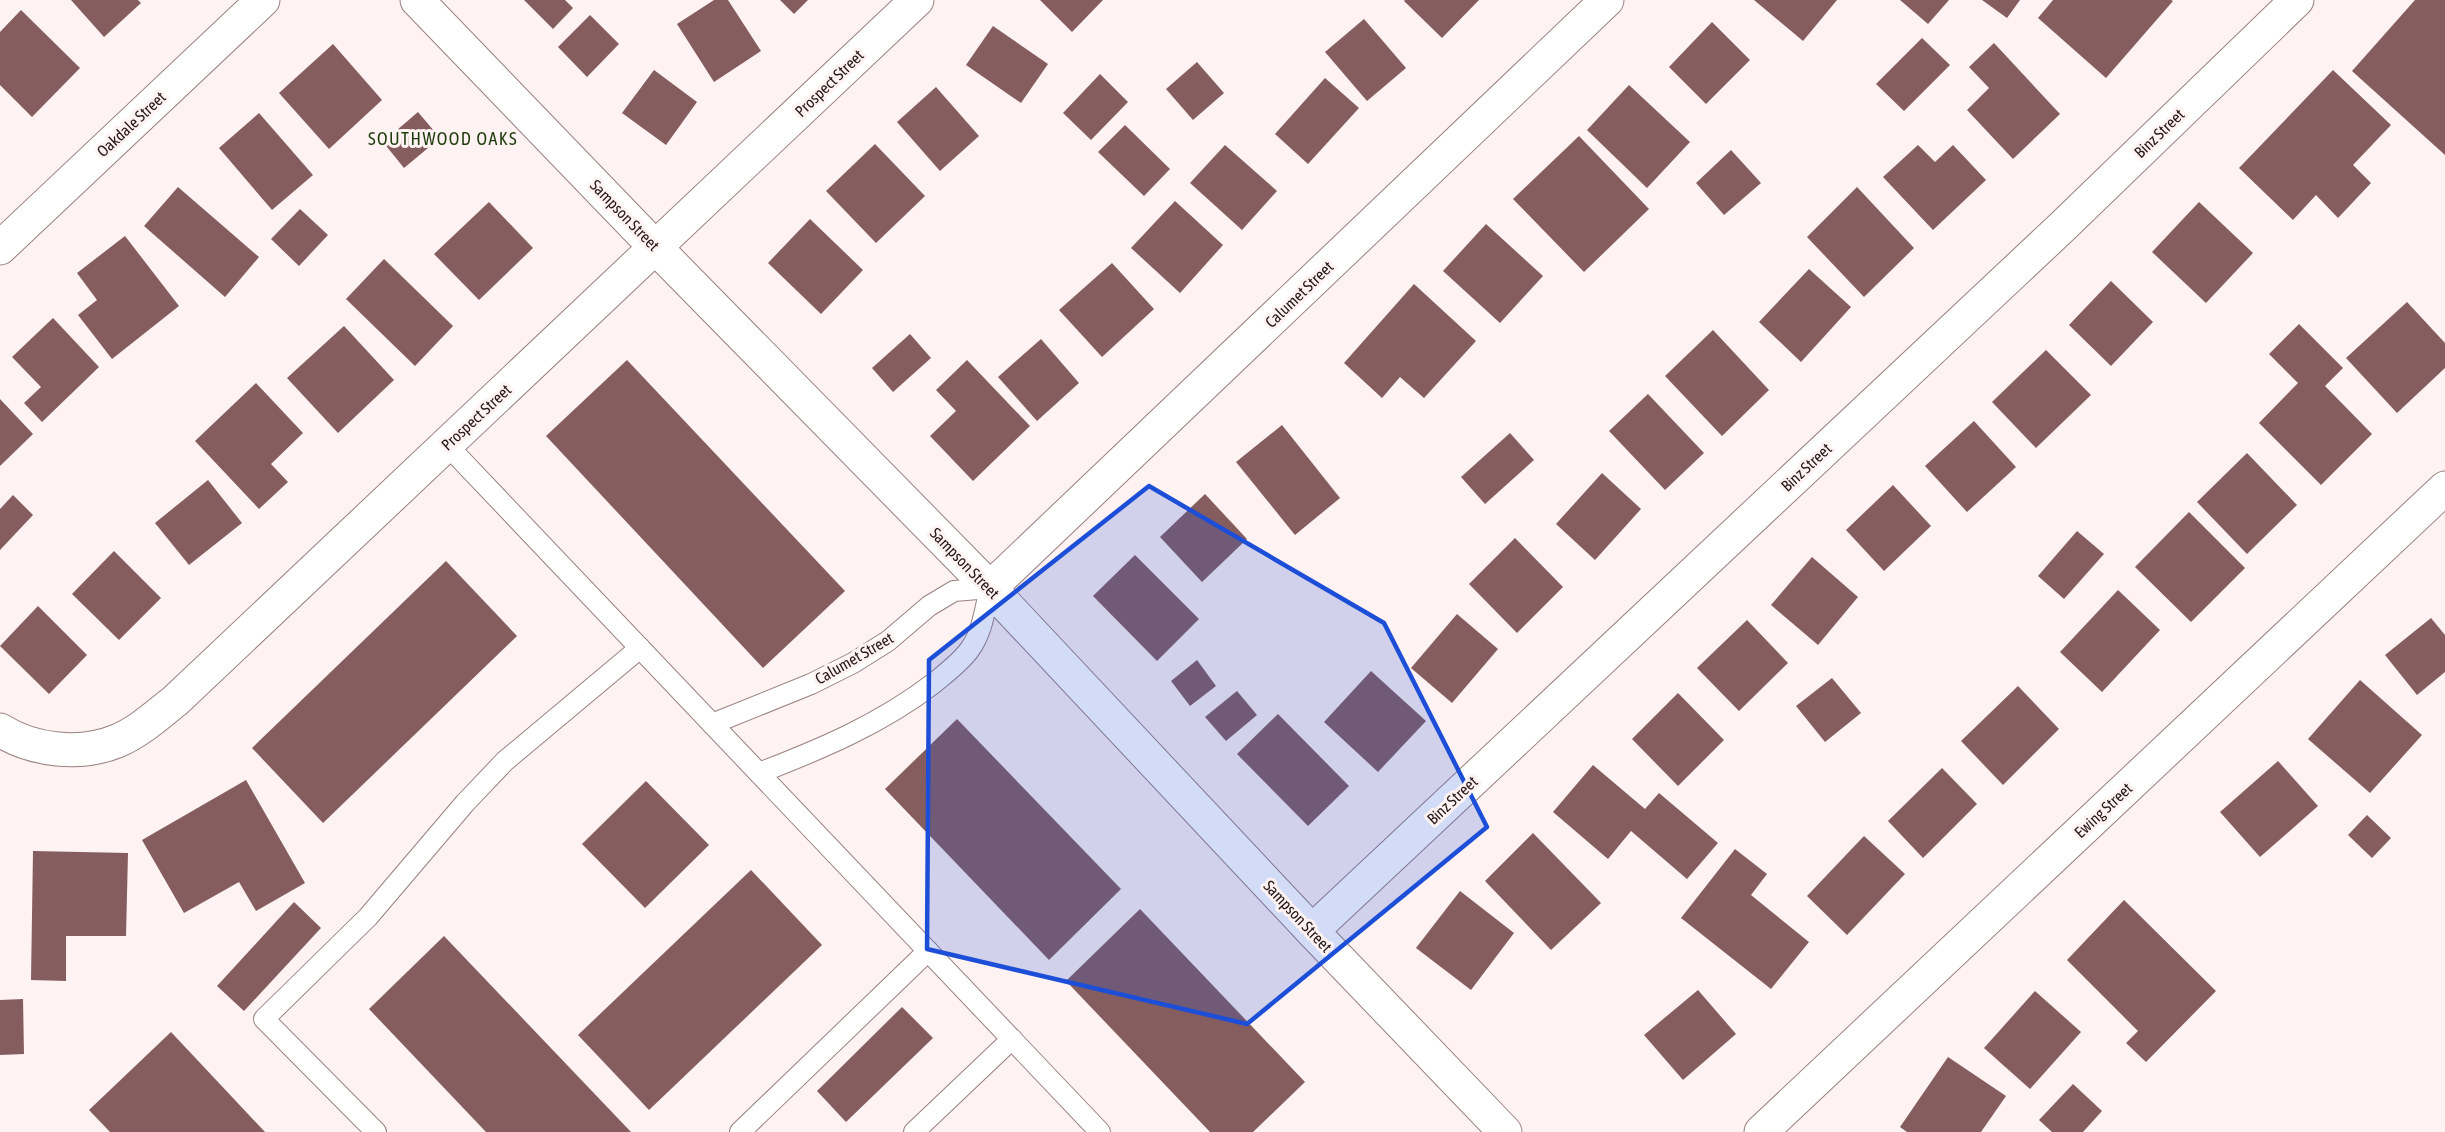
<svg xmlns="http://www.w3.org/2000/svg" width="2445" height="1132" viewBox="0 0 2445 1132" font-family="'Asap Condensed',sans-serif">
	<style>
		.building { fill: #865d5f }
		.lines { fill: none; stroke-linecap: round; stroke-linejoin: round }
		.service-casing { stroke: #9a8081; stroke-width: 22 }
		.minor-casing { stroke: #9a8081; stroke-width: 35 }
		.service { stroke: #fff; stroke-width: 20 }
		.minor { stroke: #fff; stroke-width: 33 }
		.marked { fill: #1d4ed8; fill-opacity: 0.2; stroke: #1d4ed8; stroke-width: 4.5; stroke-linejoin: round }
		.labels { text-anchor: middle; stroke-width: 6; stroke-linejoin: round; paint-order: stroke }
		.street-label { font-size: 16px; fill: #221818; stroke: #fef2f2 }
		.neighbourhood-label { font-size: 18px; letter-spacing: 1.5px; fill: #1e3b0d; stroke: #fef2f2 }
	</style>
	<rect width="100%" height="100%" fill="#fef2f2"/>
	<g class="building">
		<path d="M 71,0 L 138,0 L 141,3 L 104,37 Z"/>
		<path d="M 524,0 L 565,0 L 573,8 L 553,29 Z"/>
		<path d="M 714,0 L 728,0 L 761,51 L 714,82 L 677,24 Z"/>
		<path d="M 780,0 L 808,0 L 794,14 Z"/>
		<path d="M 1040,0 L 1103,0 L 1072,32 Z"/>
		<path d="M 1405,0 L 1479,0 L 1442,38 L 1404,1 Z"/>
		<path d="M 1754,0 L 1837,0 L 1803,41 Z"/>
		<path d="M 1900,0 L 1949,0 L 1928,24 Z"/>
		<path d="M 1982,0 L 2020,0 L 2007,18 Z"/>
		<path d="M 2053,0 L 2171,0 L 2173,1 L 2106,78 L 2038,18 Z"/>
		<path d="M 2415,0 L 2445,0 L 2445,155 L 2352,71 Z"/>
		<path d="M 21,10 L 80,68 L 32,117 L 0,85 L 0,32 Z"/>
		<path d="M 590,15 L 619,44 L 587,77 L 558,47 Z"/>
		<path d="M 1364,19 L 1406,68 L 1367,101 L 1325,52 Z"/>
		<path d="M 1712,22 L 1750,60 L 1706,104 L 1669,67 Z"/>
		<path d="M 993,26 L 1048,64 L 1021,103 L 966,65 Z"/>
		<path d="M 1922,38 L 1950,65 L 1904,111 L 1876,84 Z"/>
		<path d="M 1994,43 L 2060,114 L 2013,159 L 1967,110 L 1989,88 L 1969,67 Z"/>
		<path d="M 333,44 L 382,100 L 329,149 L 279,93 Z"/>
		<path d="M 1197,62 L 1224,93 L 1193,120 L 1166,89 Z"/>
		<path d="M 654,70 L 697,102 L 666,145 L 622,113 Z"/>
		<path d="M 2333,70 L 2391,125 L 2353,165 L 2371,183 L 2338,218 L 2316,195 L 2293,220 L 2239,168 Z"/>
		<path d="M 1100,74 L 1128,102 L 1091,140 L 1063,113 Z"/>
		<path d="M 1325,78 L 1359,108 L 1308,164 L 1275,134 Z"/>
		<path d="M 1629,85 L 1690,142 L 1647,188 L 1587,130 Z"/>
		<path d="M 936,87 L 979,136 L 940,171 L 897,122 Z"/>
		<path d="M 418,112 L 440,138 L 404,168 L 383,142 Z"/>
		<path d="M 259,113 L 313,175 L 272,210 L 219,148 Z"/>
		<path d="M 1125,125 L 1170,169 L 1144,196 L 1098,152 Z"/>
		<path d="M 1579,136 L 1649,209 L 1584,272 L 1513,199 Z"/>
		<path d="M 875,144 L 925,196 L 876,243 L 826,191 Z"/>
		<path d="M 1225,145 L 1277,191 L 1242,230 L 1190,183 Z"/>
		<path d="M 1918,145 L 1935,162 L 1953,145 L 1986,180 L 1933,230 L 1883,177 Z"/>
		<path d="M 1731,150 L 1761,183 L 1724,215 L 1696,183 Z"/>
		<path d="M 178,187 L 259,257 L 225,297 L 144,226 Z"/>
		<path d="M 1857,187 L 1914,248 L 1864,297 L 1807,237 Z"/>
		<path d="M 1175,201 L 1223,245 L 1180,293 L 1131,248 Z"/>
		<path d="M 489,202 L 533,248 L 479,300 L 434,254 Z"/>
		<path d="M 2199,202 L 2253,253 L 2206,303 L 2152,252 Z"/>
		<path d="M 300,209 L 328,235 L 299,266 L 271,239 Z"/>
		<path d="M 810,219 L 863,270 L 821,314 L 768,263 Z"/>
		<path d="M 1486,224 L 1543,276 L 1500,323 L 1443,271 Z"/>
		<path d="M 125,236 L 179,306 L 112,359 L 78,315 L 97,300 L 77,273 Z"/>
		<path d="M 384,259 L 453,326 L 415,366 L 346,299 Z"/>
		<path d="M 1112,263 L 1154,309 L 1102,357 L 1059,310 Z"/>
		<path d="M 1809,269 L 1851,307 L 1801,362 L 1759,322 Z"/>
		<path d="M 2111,281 L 2153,322 L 2111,366 L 2069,325 Z"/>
		<path d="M 1414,284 L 1476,341 L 1424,398 L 1400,377 L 1382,398 L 1344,363 Z"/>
		<path d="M 2407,302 L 2445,343 L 2445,368 L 2397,413 L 2346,358 Z"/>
		<path d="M 53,318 L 99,367 L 42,422 L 24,403 L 41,387 L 12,357 Z"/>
		<path d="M 2299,324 L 2343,368 L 2325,386 L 2372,434 L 2321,485 L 2259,423 L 2298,383 L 2269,354 Z"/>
		<path d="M 344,326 L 394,380 L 338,433 L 287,378 Z"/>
		<path d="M 1713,330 L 1769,390 L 1722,436 L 1665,376 Z"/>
		<path d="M 910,334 L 931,358 L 893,392 L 872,368 Z"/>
		<path d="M 1041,339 L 1079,383 L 1037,421 L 998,377 Z"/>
		<path d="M 2046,350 L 2091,395 L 2036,448 L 1992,402 Z"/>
		<path d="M 627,360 L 845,591 L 763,668 L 546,436 Z"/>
		<path d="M 967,360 L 1030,426 L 973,481 L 930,436 L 956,411 L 936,390 Z"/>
		<path d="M 256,383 L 303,433 L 271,464 L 288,482 L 259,509 L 195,441 Z"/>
		<path d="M 1648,394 L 1704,453 L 1665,490 L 1609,431 Z"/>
		<path d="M 0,399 L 33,434 L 0,466 Z"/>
		<path d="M 1974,421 L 2016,467 L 1967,512 L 1925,466 Z"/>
		<path d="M 1282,425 L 1340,498 L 1295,535 L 1236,462 Z"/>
		<path d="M 1510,433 L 1534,460 L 1485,504 L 1461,477 Z"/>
		<path d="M 2247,453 L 2297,505 L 2247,554 L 2197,502 Z"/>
		<path d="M 1602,473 L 1641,509 L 1595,560 L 1556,524 Z"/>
		<path d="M 208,480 L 242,523 L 189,565 L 155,523 Z"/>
		<path d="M 1893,485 L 1931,526 L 1884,571 L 1846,530 Z"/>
		<path d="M 1205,494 L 1247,539 L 1202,582 L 1160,537 Z"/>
		<path d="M 13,495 L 33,515 L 0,550 L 0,509 Z"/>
		<path d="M 2189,512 L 2245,568 L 2191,622 L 2135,567 Z"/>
		<path d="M 2077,531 L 2104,554 L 2064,599 L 2038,576 Z"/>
		<path d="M 1515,538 L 1563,587 L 1517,633 L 1469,584 Z"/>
		<path d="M 114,551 L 161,598 L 119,640 L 72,594 Z"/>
		<path d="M 1135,555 L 1199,619 L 1157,661 L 1093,596 Z"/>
		<path d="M 1812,557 L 1858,597 L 1818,645 L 1771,605 Z"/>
		<path d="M 446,561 L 517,636 L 323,823 L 252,748 Z"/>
		<path d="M 2118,590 L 2160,630 L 2102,692 L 2060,652 Z"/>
		<path d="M 38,606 L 87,655 L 49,694 L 0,646 Z"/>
		<path d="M 1457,614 L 1498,649 L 1452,703 L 1411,668 Z"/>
		<path d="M 2431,618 L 2445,635 L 2445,672 L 2417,695 L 2385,655 Z"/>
		<path d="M 1747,620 L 1788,663 L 1739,711 L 1697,668 Z"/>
		<path d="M 1197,660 L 1216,686 L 1190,706 L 1171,681 Z"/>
		<path d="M 1371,671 L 1426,721 L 1378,772 L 1324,722 Z"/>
		<path d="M 1832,678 L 1861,713 L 1825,742 L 1796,706 Z"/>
		<path d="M 2360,680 L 2422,735 L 2370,793 L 2308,739 Z"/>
		<path d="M 2018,686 L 2059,729 L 2003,785 L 1961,741 Z"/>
		<path d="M 1237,691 L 1257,715 L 1226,741 L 1205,717 Z"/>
		<path d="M 1678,693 L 1724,740 L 1678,786 L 1632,739 Z"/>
		<path d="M 1278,714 L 1349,786 L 1308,826 L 1237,754 Z"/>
		<path d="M 957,719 L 1121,889 L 1049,960 L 885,789 Z"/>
		<path d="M 2278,761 L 2318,806 L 2260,857 L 2220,812 Z"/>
		<path d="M 1593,765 L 1645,809 L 1659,793 L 1718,843 L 1687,879 L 1631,831 L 1608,859 L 1553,812 Z"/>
		<path d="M 1942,768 L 1977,804 L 1923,858 L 1888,821 Z"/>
		<path d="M 246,780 L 305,883 L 256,911 L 239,882 L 184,913 L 142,840 Z"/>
		<path d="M 646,781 L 709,845 L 645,908 L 582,844 Z"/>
		<path d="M 2367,815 L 2391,838 L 2372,858 L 2348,835 Z"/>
		<path d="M 1533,833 L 1601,903 L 1551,950 L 1485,881 Z"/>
		<path d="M 1864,836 L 1905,874 L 1847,935 L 1807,896 Z"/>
		<path d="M 1735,849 L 1767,874 L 1751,895 L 1809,942 L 1771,989 L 1681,918 Z"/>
		<path d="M 33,851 L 128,853 L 126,936 L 66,936 L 66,981 L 31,980 Z"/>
		<path d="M 751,870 L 822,945 L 649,1110 L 578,1035 Z"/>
		<path d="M 1460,891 L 1514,933 L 1471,990 L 1416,948 Z"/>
		<path d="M 2124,900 L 2216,991 L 2146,1062 L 2126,1043 L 2138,1031 L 2067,960 Z"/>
		<path d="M 294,902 L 321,928 L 244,1011 L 217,986 Z"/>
		<path d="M 1140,909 L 1305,1082 L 1253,1132 L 1210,1132 L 1066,981 Z"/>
		<path d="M 444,936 L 631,1132 L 486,1132 L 369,1009 Z"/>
		<path d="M 1698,990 L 1736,1034 L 1683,1080 L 1644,1035 Z"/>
		<path d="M 2035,991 L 2081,1032 L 2030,1089 L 1984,1048 Z"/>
		<path d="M 23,999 L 24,1054 L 0,1055 L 0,1000 Z"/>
		<path d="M 902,1007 L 933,1038 L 846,1122 L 817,1091 Z"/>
		<path d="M 171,1032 L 265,1132 L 110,1132 L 89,1110 Z"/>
		<path d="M 1948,1057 L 2006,1096 L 1981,1132 L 1907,1132 L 1900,1127 Z"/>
		<path d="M 2073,1084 L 2102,1111 L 2083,1132 L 2052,1132 L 2039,1120 Z"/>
	</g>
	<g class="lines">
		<g class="service-casing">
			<g id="service">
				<path d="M 447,445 L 1100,1132"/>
				<path d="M 712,724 L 811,684 L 853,663 L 888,641 L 929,606 L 954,591 L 990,588 C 985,608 983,631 970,649 C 961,662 946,673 934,683 C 881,724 821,749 759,773"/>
				<path d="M 376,1132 L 264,1019 L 368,917 L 465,803 L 505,761 L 640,648"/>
				<path d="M 740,1132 L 928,951"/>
				<path d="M 914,1132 L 1012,1039"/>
			</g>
		</g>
		<g class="minor-casing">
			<g id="minor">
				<path d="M 417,0 L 656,248 L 990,588 L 1312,931 L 1505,1132"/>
				<path d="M 0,248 L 263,0"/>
				<path d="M 990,588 L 1607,0"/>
				<path d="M 0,730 C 33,751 81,756 117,741 C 139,732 157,715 175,701 L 917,0"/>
				<path d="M 1312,931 L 2061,228 L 2297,0"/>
				<path d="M 1761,1132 L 2445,488"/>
			</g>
		</g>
		<use href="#service" class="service"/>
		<use href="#minor" class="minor"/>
	</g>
	<path class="marked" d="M 1149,486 L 1384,623 L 1487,827 L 1247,1024 L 927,949 L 929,660 Z"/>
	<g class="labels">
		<g class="street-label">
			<text transform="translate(829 83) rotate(-44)" y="6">Prospect Street</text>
			<text transform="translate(131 124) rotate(-43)" y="6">Oakdale Street</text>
			<text transform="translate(2159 133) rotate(-44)" y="6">Binz Street</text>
			<text transform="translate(625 215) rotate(46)" y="6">Sampson Street</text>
			<text transform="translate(1299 294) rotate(-44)" y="6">Calumet Street</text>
			<text transform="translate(476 417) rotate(-43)" y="6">Prospect Street</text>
			<text transform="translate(1806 467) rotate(-43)" y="6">Binz Street</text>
			<text transform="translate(965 563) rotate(46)" y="6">Sampson Street</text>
			<text transform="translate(854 658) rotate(-30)" y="6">Calumet Street</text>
			<text transform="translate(1452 800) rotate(-43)" y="6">Binz Street</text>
			<text transform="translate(2103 810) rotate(-43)" y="6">Ewing Street</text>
			<text transform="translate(1298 916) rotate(47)" y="6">Sampson Street</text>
		</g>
		<g class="neighbourhood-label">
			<text x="443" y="145">SOUTHWOOD OAKS</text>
		</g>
	</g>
</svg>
